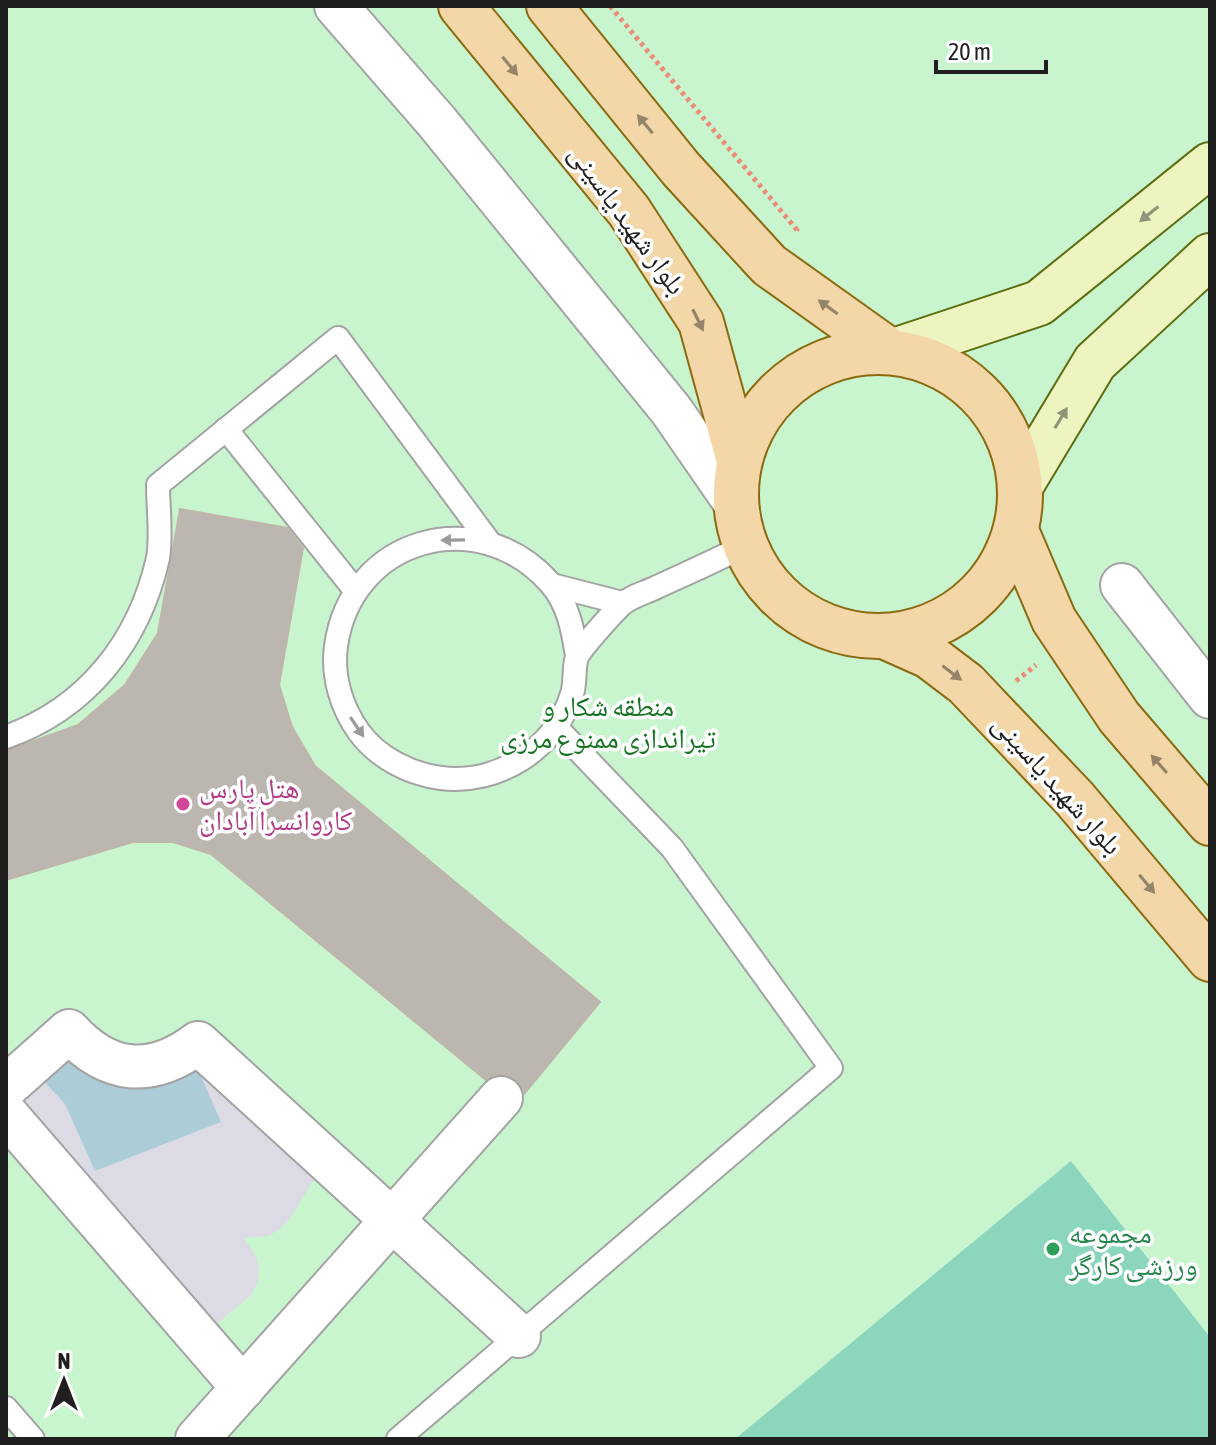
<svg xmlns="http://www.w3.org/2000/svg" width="1216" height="1445" viewBox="0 0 1216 1445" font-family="'Asap Condensed','Noto Naskh Arabic',sans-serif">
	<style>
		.park { fill: #c8f4ce }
		.pitch { fill: #8dd6be }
		.plaza { fill: #dcdbe5; fill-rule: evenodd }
		.water { fill: #acccd8 }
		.building { fill: #bcb6b0; stroke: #bfb5aa; stroke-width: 2 }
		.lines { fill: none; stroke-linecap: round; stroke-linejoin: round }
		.lane-casing { stroke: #a3a3a3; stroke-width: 26 }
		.street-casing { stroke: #a3a3a3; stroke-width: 46 }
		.secondary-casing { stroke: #5e6d10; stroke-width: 48 }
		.primary-casing { stroke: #8c6a0f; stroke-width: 48 }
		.path { stroke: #ec8d7a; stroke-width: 5; stroke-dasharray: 4 4; stroke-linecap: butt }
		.lane { stroke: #fff; stroke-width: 22 }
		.street { stroke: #fff; stroke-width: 42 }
		.secondary { stroke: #eef4c0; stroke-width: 44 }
		.primary { stroke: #f3d7a8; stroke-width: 44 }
		.oneway { fill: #94846a }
		.oneway2 { fill: #919478 }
		.oneway3 { fill: #9a9a9a }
		.hotel-dot { fill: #d1479c; stroke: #fff; stroke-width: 3 }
		.leisure-dot { fill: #2e9e5b; stroke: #fff; stroke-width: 3 }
		.labels { text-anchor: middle; stroke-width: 7; stroke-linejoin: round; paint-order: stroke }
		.street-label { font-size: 28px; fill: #1f1f1f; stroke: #fff }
		.park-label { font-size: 28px; fill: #177424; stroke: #fff }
		.hotel-label { font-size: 28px; fill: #b23c85; stroke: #fff; text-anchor: start }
		.leisure-label { font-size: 28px; fill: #27864d; stroke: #fff; text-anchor: start }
	</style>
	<rect width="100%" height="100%" fill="#efede7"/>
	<rect class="park" x="6" y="6" width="1204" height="1433"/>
	<path class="pitch" d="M 1071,1161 L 1210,1337 L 1210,1439 L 735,1439 Z"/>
	<path class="plaza" d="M 69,1031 L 178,1057 L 326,1160 L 289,1220 L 280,1229 L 268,1236 L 244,1238 L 257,1258 L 259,1271 L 257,1284 L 251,1295 L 200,1338 L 6,1114 ZM 65,1104 L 220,1121 L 96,1171 Z"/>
	<path class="water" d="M 80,1051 L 196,1065 L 221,1122 L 95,1171 L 65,1104 L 43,1080 Z"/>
	<path class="building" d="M 180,509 L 287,528 L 303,548 L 279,685 L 292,727 L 315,766 L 600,1002 L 524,1094 L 517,1081 L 507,1075 L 494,1075 L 486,1080 L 211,854 L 173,842 L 133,842 L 6,880 L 6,751 L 78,725 L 125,685 L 158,633 Z"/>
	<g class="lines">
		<g class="lane-casing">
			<g id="lane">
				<path d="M 226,429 L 355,590"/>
				<path d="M 552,585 L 622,603"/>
				<path d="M 577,656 C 573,630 568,603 550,583 C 478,502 351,538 336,646 C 332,676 341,707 359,732 C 378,758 410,774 441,778 C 498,785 555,749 572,694 C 576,682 573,669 577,657 C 581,648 611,615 620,606 C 629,597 645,593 657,587 C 686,574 716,560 745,546"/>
				<path d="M 6,737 C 87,708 139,642 158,558 C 162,536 158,508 158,485 L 338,338 L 490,543"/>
				<path d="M 6,1408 L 33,1439"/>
				<path d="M 398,1439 L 831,1068 L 672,848 L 556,727"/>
			</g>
		</g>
		<g class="street-casing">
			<g id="street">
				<path d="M 336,6 L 437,122 L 671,410 L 736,504"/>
				<path d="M 1122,585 L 1210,697"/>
				<path d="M 6,1087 L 69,1031 C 108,1074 151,1078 198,1043 L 519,1336"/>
				<path d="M 6,1114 L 243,1388"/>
				<path d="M 197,1439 L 501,1098"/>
			</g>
		</g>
		<g class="secondary-casing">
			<g id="secondary">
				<path d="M 891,352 L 1039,303 L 1210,165"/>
				<path d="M 1021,485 L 1095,362 L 1210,256"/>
			</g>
		</g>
		<g class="primary-casing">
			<g id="primary">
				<path d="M 461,6 L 629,211 L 701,322 L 739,461"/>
				<path d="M 549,6 L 681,169 L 769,265 L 891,352"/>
				<circle cx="878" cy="494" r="142"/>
				<path d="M 1016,531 L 1054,620 L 1119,717 L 1210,823"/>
				<path d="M 884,636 L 929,656 L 966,684 L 1075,799 L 1210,959"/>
			</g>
		</g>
		<g class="path">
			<path d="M 610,6 L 797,230 L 794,233"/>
			<path d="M 1016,681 L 1036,665"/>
		</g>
		<use href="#lane" class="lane"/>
		<use href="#street" class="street"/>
		<use href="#secondary" class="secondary"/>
		<use href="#primary" class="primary"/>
	</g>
	<defs><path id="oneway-solid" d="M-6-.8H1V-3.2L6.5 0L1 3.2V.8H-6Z" transform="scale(2)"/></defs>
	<g class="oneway">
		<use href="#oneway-solid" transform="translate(510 66) rotate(51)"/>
		<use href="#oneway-solid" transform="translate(645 124) rotate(-129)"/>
		<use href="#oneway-solid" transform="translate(828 307) rotate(-144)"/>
		<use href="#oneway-solid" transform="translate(698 320) rotate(64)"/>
		<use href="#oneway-solid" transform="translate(952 673) rotate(37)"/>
		<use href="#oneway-solid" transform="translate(1159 764) rotate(-131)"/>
		<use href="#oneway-solid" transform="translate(1147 884) rotate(50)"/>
	</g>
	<g class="oneway2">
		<use href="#oneway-solid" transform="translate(1149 214) rotate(141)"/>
		<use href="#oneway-solid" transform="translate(1061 418) rotate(-59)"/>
	</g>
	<g class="oneway3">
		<use href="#oneway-solid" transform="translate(453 540) rotate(179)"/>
		<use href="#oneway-solid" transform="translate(357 727) rotate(56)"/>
	</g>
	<circle class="hotel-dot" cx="183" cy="804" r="8"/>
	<circle class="leisure-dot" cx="1053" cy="1249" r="8"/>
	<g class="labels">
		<g class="street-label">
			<text transform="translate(628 219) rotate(54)" y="10">بلوار شهید یاسینی</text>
			<text transform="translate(1058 784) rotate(48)" y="10">بلوار شهید یاسینی</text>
		</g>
		<g class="park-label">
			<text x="608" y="716">منطقه شکار و<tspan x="608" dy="32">تیراندازی ممنوع مرزی</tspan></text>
		</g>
		<g class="hotel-label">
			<text x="199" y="798">هتل پارس<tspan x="199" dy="32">کاروانسرا آبادان</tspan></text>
		</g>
		<g class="leisure-label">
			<text x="1069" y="1243">مجموعه<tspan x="1069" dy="32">ورزشی کارگر</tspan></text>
		</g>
	</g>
	<rect width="1216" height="1445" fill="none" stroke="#1f1f1f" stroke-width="16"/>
	<g transform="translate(64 1381)" stroke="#ffffff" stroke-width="6" paint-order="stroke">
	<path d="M0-6L14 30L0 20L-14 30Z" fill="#1f1f1f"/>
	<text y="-12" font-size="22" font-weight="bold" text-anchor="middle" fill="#1f1f1f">N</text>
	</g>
	<path d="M936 60v12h110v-12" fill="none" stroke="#1f1f1f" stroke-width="4"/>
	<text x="948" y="60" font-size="24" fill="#1f1f1f" stroke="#ffffff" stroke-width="6" paint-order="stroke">20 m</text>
</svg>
